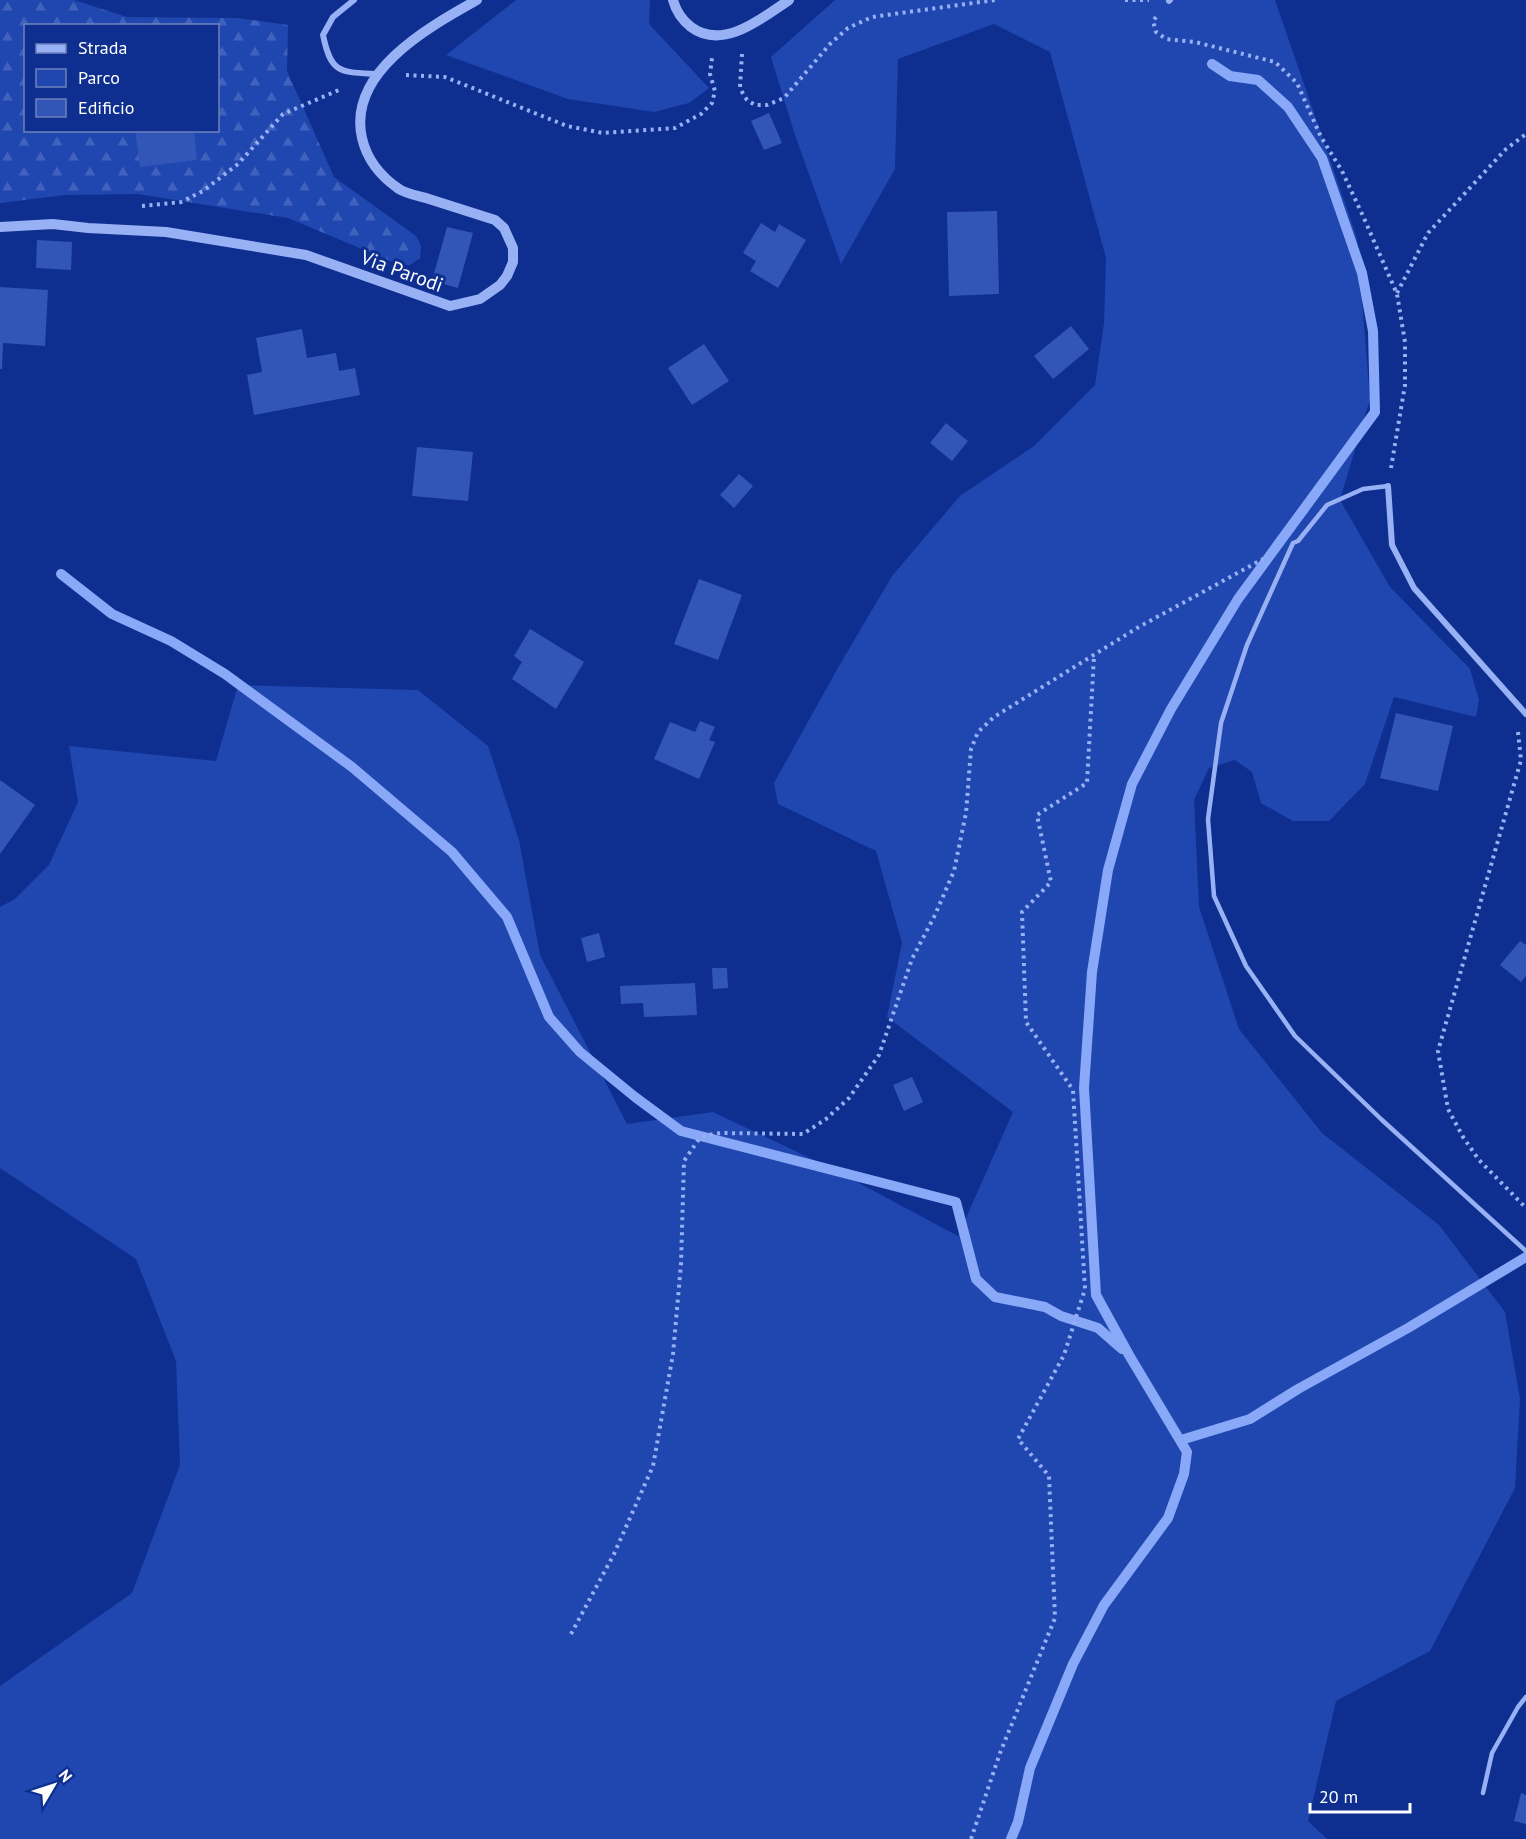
<svg xmlns="http://www.w3.org/2000/svg" width="1526" height="1839" viewBox="0 0 1526 1839" font-family="'PT Sans',sans-serif">
	<style>
		.green { fill: #2046b0 }
		.forest { fill: url(#forest-firs); fill-rule: evenodd }
		.lines { fill: none; stroke-linecap: round; stroke-linejoin: round }
		.stream { stroke: #89a8f8; stroke-width: 10 }
		.building { fill: #3255b8 }
		.path { stroke: #98b0f4; stroke-width: 4; stroke-dasharray: 3 4.5; stroke-linecap: butt }
		.service { stroke: #98b0f4; stroke-width: 4.5 }
		.minor { stroke: #98b0f4; stroke-width: 6 }
		.tertiary { stroke: #98b0f4; stroke-width: 10 }
		.labels { text-anchor: middle; stroke-width: 6; stroke-linejoin: round; paint-order: stroke }
		.street-label { font-size: 20px; fill: #fff; stroke: #0e2f90 }
	</style>
	<defs>
		<pattern id="forest-firs" width="22" height="20" patternUnits="userSpaceOnUse" patternTransform="scale(1.5)"><rect width="22" height="20" fill="#2046b0"/><path d="M5 1l3.5 6h-7zM16 11l3.5 6h-7z" fill="#4162bc"/></pattern>
	</defs>
	<rect width="100%" height="100%" fill="#0e2f90"/>
	<g class="green">
		<path d="M 516,0 L 650,0 L 649,24 L 709,88 L 689,103 L 654,112 L 568,99 L 446,55 Z"/>
		<path d="M 835,0 L 1275,0 L 1357,238 L 1370,399 L 1340,500 L 1390,587 L 1470,669 L 1479,700 L 1476,717 L 1394,697 L 1365,784 L 1329,821 L 1293,821 L 1261,803 L 1252,772 L 1235,760 L 1209,768 L 1194,800 L 1199,907 L 1239,1029 L 1322,1133 L 1439,1225 L 1505,1312 L 1520,1399 L 1515,1488 L 1430,1651 L 1336,1701 L 1308,1821 L 1327,1839 L 0,1839 L 0,1686 L 132,1593 L 180,1465 L 176,1361 L 136,1259 L 0,1168 L 0,907 L 15,899 L 49,865 L 78,802 L 69,746 L 216,761 L 238,685 L 418,690 L 488,746 L 519,840 L 540,955 L 627,1124 L 713,1112 L 829,1167 L 958,1236 L 1013,1112 L 887,1017 L 902,943 L 876,851 L 778,804 L 774,783 L 839,666 L 892,576 L 960,496 L 1034,446 L 1095,385 L 1104,323 L 1106,258 L 1050,52 L 994,24 L 898,59 L 895,169 L 841,264 L 795,135 L 771,57 Z"/>
	</g>
	<path class="forest" d="M 0,0 L 74,0 L 127,17 L 237,18 L 288,25 L 287,71 L 334,177 L 416,236 L 421,246 L 420,258 L 410,265 L 400,265 L 288,218 L 138,194 L 65,195 L 0,203 ZM 26,26 L 218,26 L 218,130 L 26,130 Z"/>
	<g class="lines">
		<g class="stream">
			<path d="M 61,574 L 112,614 L 171,641 L 225,674 L 352,767 L 452,852 L 507,917 L 549,1017 L 580,1052 L 635,1097 L 681,1131 L 956,1202 L 976,1279 L 995,1297 L 1045,1307 L 1061,1316 L 1098,1328 L 1122,1349"/>
			<path d="M 1181,1440 L 1250,1419 L 1298,1389 L 1408,1328 L 1526,1257"/>
			<path d="M 1011,1839 L 1018,1822 L 1030,1768 L 1073,1664 L 1104,1605 L 1168,1518 L 1184,1474 L 1187,1452 L 1129,1355 L 1096,1295 L 1084,1088 L 1092,972 L 1108,870 L 1132,784 L 1171,709 L 1238,599 L 1375,412 L 1373,331 L 1362,273 L 1322,158 L 1288,107 L 1258,80 L 1230,76 L 1212,64"/>
		</g>
	</g>
	<g class="building">
		<path d="M 769,113 L 782,143 L 764,150 L 751,121 Z"/>
		<path d="M 135,130 L 194,130 L 197,160 L 140,167 Z"/>
		<path d="M 997,211 L 999,294 L 949,296 L 947,212 Z"/>
		<path d="M 761,223 L 775,232 L 779,224 L 806,240 L 778,288 L 750,271 L 756,261 L 743,253 Z"/>
		<path d="M 447,227 L 473,233 L 458,288 L 432,281 Z"/>
		<path d="M 37,240 L 72,242 L 71,270 L 36,268 Z"/>
		<path d="M 0,287 L 48,290 L 45,346 L 3,343 L 2,369 L 0,369 Z"/>
		<path d="M 1071,326 L 1089,349 L 1053,379 L 1034,356 Z"/>
		<path d="M 302,329 L 307,358 L 336,353 L 339,371 L 355,368 L 360,395 L 254,415 L 247,375 L 262,372 L 256,338 Z"/>
		<path d="M 704,344 L 729,381 L 692,405 L 668,368 Z"/>
		<path d="M 946,423 L 968,441 L 952,461 L 930,443 Z"/>
		<path d="M 417,447 L 473,452 L 468,501 L 412,496 Z"/>
		<path d="M 739,474 L 753,486 L 734,508 L 720,495 Z"/>
		<path d="M 699,579 L 742,595 L 718,660 L 674,644 Z"/>
		<path d="M 530,629 L 584,662 L 556,709 L 512,679 L 522,662 L 514,656 Z"/>
		<path d="M 1396,713 L 1453,726 L 1438,791 L 1380,778 Z"/>
		<path d="M 700,721 L 715,727 L 709,740 L 715,742 L 699,779 L 654,759 L 670,722 L 695,732 Z"/>
		<path d="M 0,780 L 35,805 L 0,854 Z"/>
		<path d="M 599,933 L 605,957 L 587,962 L 581,938 Z"/>
		<path d="M 1520,941 L 1526,945 L 1526,976 L 1521,982 L 1500,965 Z"/>
		<path d="M 712,968 L 727,968 L 728,988 L 713,989 Z"/>
		<path d="M 695,983 L 697,1015 L 644,1017 L 643,1003 L 621,1004 L 620,986 Z"/>
		<path d="M 912,1077 L 923,1102 L 904,1111 L 893,1085 Z"/>
		<path d="M 1521,1793 L 1526,1795 L 1526,1824 L 1514,1821 Z"/>
	</g>
	<g class="lines">
		<g class="path">
			<path d="M 1125,0 L 1149,0"/>
			<path d="M 1156,17 L 1153,21 L 1156,32 L 1166,39 L 1195,42 L 1275,62 L 1297,83 L 1321,137 L 1342,171 L 1363,216 L 1397,294 L 1405,342 L 1405,385 L 1391,468"/>
			<path d="M 742,54 L 740,87 L 743,94 L 747,100 L 755,105 L 767,105 L 784,98 L 830,44 L 848,28 L 872,17 L 995,0"/>
			<path d="M 406,75 L 445,77 L 567,126 L 603,133 L 675,128 L 701,114 L 712,103 L 715,91 L 710,74 L 712,58"/>
			<path d="M 142,206 L 181,202 L 203,191 L 238,164 L 283,114 L 339,90"/>
			<path d="M 1397,293 L 1428,233 L 1506,149 L 1526,134"/>
			<path d="M 1518,732 L 1521,760 L 1438,1051 L 1448,1109 L 1463,1137 L 1479,1160 L 1526,1208"/>
			<path d="M 571,1634 L 614,1554 L 653,1466 L 673,1354 L 681,1264 L 684,1161 L 699,1139 L 707,1135 L 721,1133 L 803,1134 L 826,1119 L 849,1098 L 879,1055 L 912,959 L 935,915 L 954,871 L 966,813 L 971,749 L 978,732 L 994,717 L 1137,628 L 1263,559"/>
			<path d="M 971,1839 L 1000,1753 L 1055,1618 L 1049,1476 L 1018,1439 L 1064,1355 L 1085,1289 L 1073,1090 L 1026,1022 L 1022,912 L 1051,882 L 1037,815 L 1087,783 L 1094,656"/>
		</g>
		<g class="service">
			<path d="M 1388,486 L 1363,489 L 1327,505 L 1298,541 L 1293,543 L 1247,645 L 1221,723 L 1208,819 L 1214,896 L 1246,966 L 1295,1036 L 1382,1120 L 1526,1251"/>
			<path d="M 1483,1793 L 1492,1753 L 1518,1707 L 1526,1697"/>
		</g>
		<g class="minor">
			<path d="M 354,0 L 333,17 L 323,35 C 331,74 340,72 377,74"/>
			<path d="M 1169,1 L 1170,0"/>
			<path d="M 1388,486 L 1392,545 L 1414,588 L 1526,714"/>
		</g>
		<g class="tertiary">
			<path d="M 673,0 C 676,11 682,20 691,27 C 723,51 762,18 789,0"/>
			<path d="M 0,227 L 53,224 L 88,228 L 166,232 L 306,255 L 450,306 L 480,299 L 500,285 L 507,276 L 513,262 L 513,248 L 504,228 L 495,220 C 473,213 451,206 429,199 C 419,196 407,194 399,189 C 380,176 367,160 362,138 C 347,72 429,27 477,0"/>
		</g>
	</g>
	<g class="labels">
		<g class="street-label">
			<text transform="translate(402 271) rotate(20)" y="7">Via Parodi</text>
		</g>
	</g>
	<rect x="24" y="24" width="195" height="108" fill="#0e2f90" stroke="#6e82bc" stroke-width="1.5"/>
	<rect x="36" y="44" width="30" height="9" fill="#98b0f4" stroke="#6e82bc" stroke-width="1.5"/>
	<text x="78" y="54" font-size="18" fill="#ffffff">Strada</text>
	<rect x="36" y="69" width="30" height="18" fill="#2046b0" stroke="#6e82bc" stroke-width="1.5"/>
	<text x="78" y="84" font-size="18" fill="#ffffff">Parco</text>
	<rect x="36" y="99" width="30" height="18" fill="#3255b8" stroke="#6e82bc" stroke-width="1.5"/>
	<text x="78" y="114" font-size="18" fill="#ffffff">Edificio</text>
	<g transform="translate(54 1785) rotate(51)" stroke="#0e2f90" stroke-width="4.5" paint-order="stroke">
	<path d="M0-4.5L10 22L0 15L-10 22Z" fill="#ffffff"/>
	<text y="-9" font-size="16" font-weight="bold" text-anchor="middle" fill="#ffffff">N</text>
	</g>
	<path d="M1310 1803v9h100v-9" fill="none" stroke="#ffffff" stroke-width="3"/>
	<text x="1319" y="1803" font-size="18" fill="#ffffff" stroke="#0e2f90" stroke-width="4.5" paint-order="stroke">20 m</text>
</svg>
